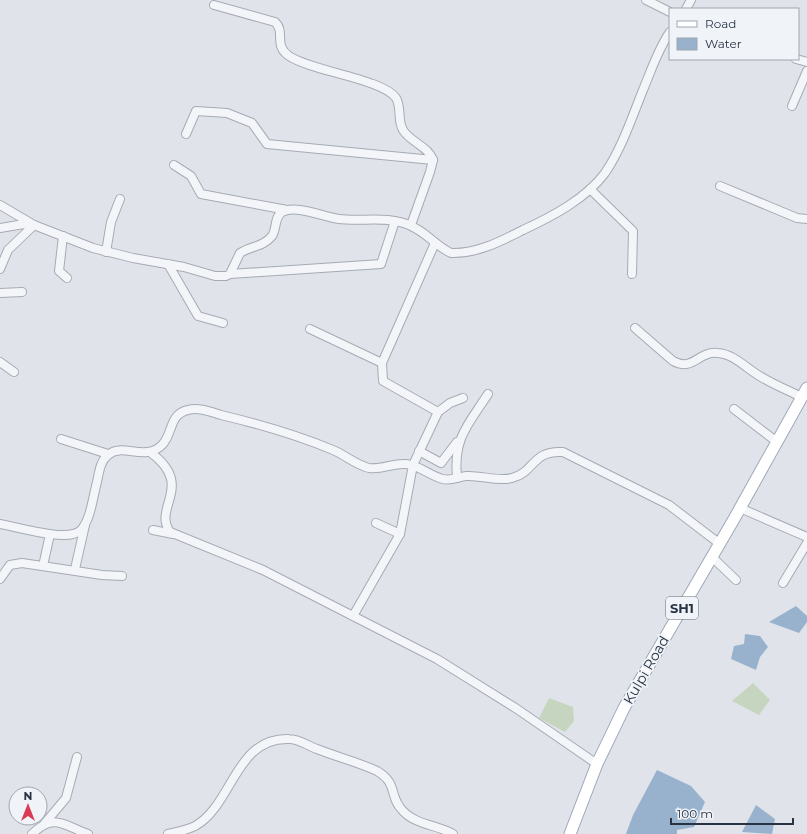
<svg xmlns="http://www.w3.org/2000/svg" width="807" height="834" viewBox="0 0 807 834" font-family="Montserrat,sans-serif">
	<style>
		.green { fill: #c6d5c0 }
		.water { fill: #98b2ce }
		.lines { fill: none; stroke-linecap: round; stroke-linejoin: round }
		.minor-casing { stroke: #a5abb5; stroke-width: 10 }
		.major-casing { stroke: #9ea8b7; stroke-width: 13 }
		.minor { stroke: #f3f5f8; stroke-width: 8 }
		.major { stroke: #fff; stroke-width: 11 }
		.labels { text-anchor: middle; stroke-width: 3.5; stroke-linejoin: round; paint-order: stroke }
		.shield { fill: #f0f3f8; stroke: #636c79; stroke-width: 1 }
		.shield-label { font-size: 13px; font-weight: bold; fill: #273243 }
		.street-label { font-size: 14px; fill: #273243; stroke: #f0f3f8 }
	</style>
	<rect width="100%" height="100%" fill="#e0e4ea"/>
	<g class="green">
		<path d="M 753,683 L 770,700 L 759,715 L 732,701 Z"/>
		<path d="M 549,698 L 573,707 L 574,721 L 565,732 L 539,718 Z"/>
	</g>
	<g class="water">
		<path d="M 796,606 L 807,616 L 807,622 L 799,633 L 769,622 Z"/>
		<path d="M 745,634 L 760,636 L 768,647 L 760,657 L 756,670 L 731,659 L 734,646 L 744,644 Z"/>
		<path d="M 657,770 L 691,786 L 705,802 L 694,827 L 677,830 L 677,834 L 626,834 L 633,815 Z"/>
		<path d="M 756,805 L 775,819 L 772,834 L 742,832 Z"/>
	</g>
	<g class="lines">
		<g class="minor-casing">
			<g id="minor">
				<path d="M 646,0 L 670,12"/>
				<path d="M 214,5 L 275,22 C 286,32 273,45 289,56 C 311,71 383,79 396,98 C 402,108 397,120 403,130 C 410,142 428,146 433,160 L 430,172 L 411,225"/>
				<path d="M 686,9 L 691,0"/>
				<path d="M 796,59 L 807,62"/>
				<path d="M 792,106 L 807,71"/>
				<path d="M 186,134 L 196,111 L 227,113 L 252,123 L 267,144 L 433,160"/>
				<path d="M 174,165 L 191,176 L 201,194 L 287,210"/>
				<path d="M 720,186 L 797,218 L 807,219"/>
				<path d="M 590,189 L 633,231 L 632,274"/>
				<path d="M 0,205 L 34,225 L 8,250 L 0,269"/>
				<path d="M 0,228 L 24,224 L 34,225 L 93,248 L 133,258 L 184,267 L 215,276 L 226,276 L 230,274 L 240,253 C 251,246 263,247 272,236 C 277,229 274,217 282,212 C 295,204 324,217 339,219 C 362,222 388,215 411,226 C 426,232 436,246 451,253 C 477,254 501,241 523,230 C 551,217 586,199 605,173 C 622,148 632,117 643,90 C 651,71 658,49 670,32"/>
				<path d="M 63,236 L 59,271 L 67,278"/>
				<path d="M 106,252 L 111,222 L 120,199"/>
				<path d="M 168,264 L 198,316 L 223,323"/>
				<path d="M 230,274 L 381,264 L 395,221"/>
				<path d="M 0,293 L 22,292"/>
				<path d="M 635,328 L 673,361 C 694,372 697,351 718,353 C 733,354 745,367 758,375 C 772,384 787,390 802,397"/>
				<path d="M 310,329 L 382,363"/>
				<path d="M 0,362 L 14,372"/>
				<path d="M 734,409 L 777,442"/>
				<path d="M 438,412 L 450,403 L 463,398"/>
				<path d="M 61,439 L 108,454"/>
				<path d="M 419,451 L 441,463 L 457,442"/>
				<path d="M 150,452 C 196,486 152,507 170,532 L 263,570 L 437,659 L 517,709 L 597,764"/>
				<path d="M 457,478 C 453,438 468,425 488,394"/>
				<path d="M 740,508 L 807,537"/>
				<path d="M 376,523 L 400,534"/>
				<path d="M 0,524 C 17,527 69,543 81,530 C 91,519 93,496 97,482 C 99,473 100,461 108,455 C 122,442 145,462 162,445 C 173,434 169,414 188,410 C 199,407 211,412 221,415 C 259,424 297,435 333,450 C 345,455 356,465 369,468 C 381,470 393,463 406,464 C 419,465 430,476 443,479 C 451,481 458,477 466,476 C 481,475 498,482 512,478 C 535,472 532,450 563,452 L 669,505 L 720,544"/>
				<path d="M 153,530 L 173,534"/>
				<path d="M 712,557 L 736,580"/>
				<path d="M 43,566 L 50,534"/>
				<path d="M 75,569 L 85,525"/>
				<path d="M 0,579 L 10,565 L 22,563 L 102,575 L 122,576"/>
				<path d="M 783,583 L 807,543"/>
				<path d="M 353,616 L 400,534 L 413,465 L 438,412 L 383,381 L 382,363 L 435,243"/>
				<path d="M 45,823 L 66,798 L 77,757"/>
				<path d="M 32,834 C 54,813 63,825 88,834"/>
				<path d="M 168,834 C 177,832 187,830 195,826 C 233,805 235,737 289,739 C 299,739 308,746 317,749 C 337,757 358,762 377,771 C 399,784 388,796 403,811 C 416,825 438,825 453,834"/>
			</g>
		</g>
		<g class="major-casing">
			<path id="major" d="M 570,834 L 597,764 L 624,708 L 734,519 L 807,388"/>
		</g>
		<use href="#minor" class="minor"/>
		<use href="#major" class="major"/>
	</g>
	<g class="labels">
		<rect class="shield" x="666" y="597" width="32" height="22" rx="3"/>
		<g class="shield-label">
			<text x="682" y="613">SH1</text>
		</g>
		<g class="street-label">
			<text transform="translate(646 670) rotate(-60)" y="5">Kulpi Road</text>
		</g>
	</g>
	<rect x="669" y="8" width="130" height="52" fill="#f0f3f8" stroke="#a0a6b0"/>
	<rect x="677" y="21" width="20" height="6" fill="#ffffff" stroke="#a0a6b0"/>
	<text x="705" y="28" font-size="12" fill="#273243">Road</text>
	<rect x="677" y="38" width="20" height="12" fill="#98b2ce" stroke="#a0a6b0"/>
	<text x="705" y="48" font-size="12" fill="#273243">Water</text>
	<g transform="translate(28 806)"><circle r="19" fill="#f0f3f8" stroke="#a0a6b0"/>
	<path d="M0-3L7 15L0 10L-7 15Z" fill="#da3a53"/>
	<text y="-6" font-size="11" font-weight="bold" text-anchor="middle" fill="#273243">N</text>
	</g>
	<path d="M671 818v6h122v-6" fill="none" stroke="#273243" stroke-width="2"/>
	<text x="677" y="818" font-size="12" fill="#273243" stroke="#f0f3f8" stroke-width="3" paint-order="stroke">100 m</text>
</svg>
